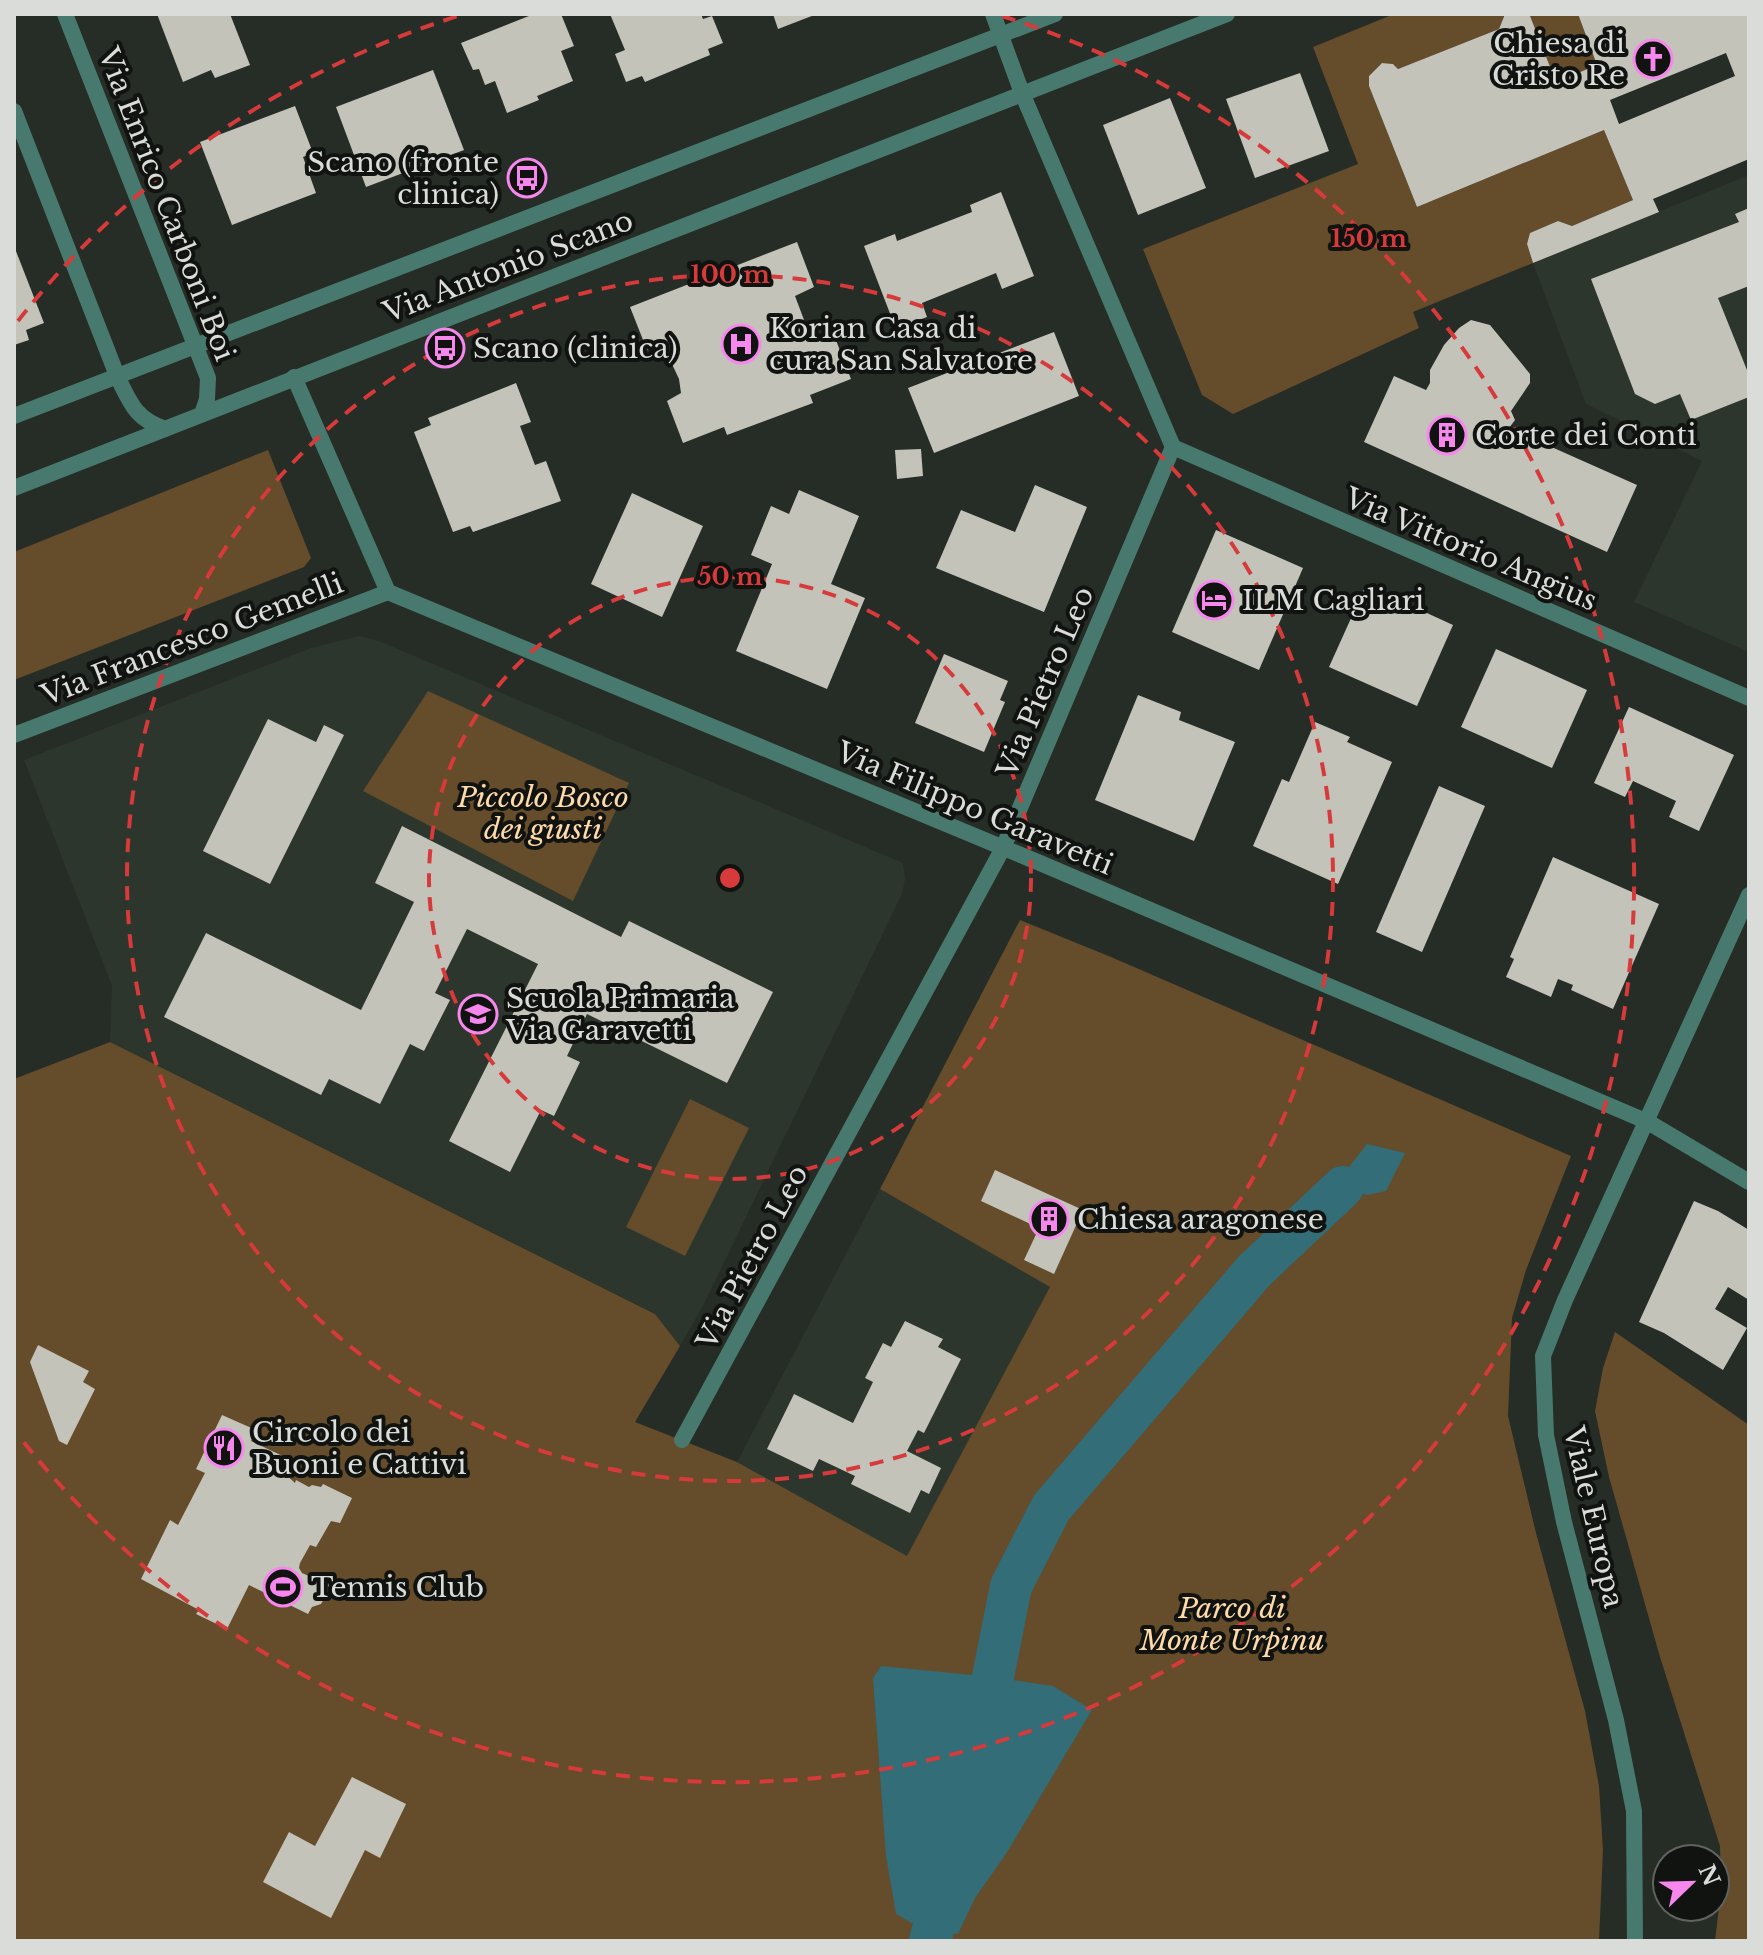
<svg xmlns="http://www.w3.org/2000/svg" width="1763" height="1955" viewBox="0 0 1763 1955" font-family="'Libre Baskerville',serif">
	<style>
		.built { fill: #2d362c }
		.green { fill: #654c2a }
		.water { fill: #326d78 }
		.lines { fill: none; stroke-linecap: round; stroke-linejoin: round }
		.canal { stroke: #326d78; stroke-width: 42 }
		.building { fill: #c3c3ba; fill-rule: evenodd }
		.minor { stroke: #48796e; stroke-width: 16 }
		.tertiary { stroke: #48796e; stroke-width: 16 }
		.ring { fill: none; stroke: #d63a3a; stroke-width: 4; stroke-dasharray: 14 10 }
		.labels { text-anchor: middle; stroke-width: 8; stroke-linejoin: round; paint-order: stroke }
		.poi-label { font-size: 28px; fill: #d9dcd8; stroke: #111311; text-anchor: start }
		.street-label { font-size: 28px; fill: #d9dcd8; stroke: #111311 }
		.park-label { font-size: 28px; font-style: italic; fill: #fed9a9; stroke: #111311 }
		.centre { fill: #d63a3a; stroke: #111311; stroke-width: 4 }
		.ring-label { font-size: 24px; text-anchor: middle; font-weight: bold; fill: #d63a3a; stroke: #111311; stroke-width: 8; stroke-linejoin: round; paint-order: stroke }
	</style>
	<rect width="100%" height="100%" fill="#262c26"/>
	<g class="built">
		<path d="M 1749,175 L 1749,652 L 1634,602 L 1702,461 L 1586,404 L 1533,263 Z"/>
		<path d="M 359,636 L 379,641 L 903,863 L 905,879 L 902,894 L 703,1306 L 680,1346 L 655,1314 L 110,1042 L 112,986 L 24,760 L 311,648 Z"/>
		<path d="M 880,1189 L 1051,1287 L 908,1557 L 737,1462 Z"/>
	</g>
	<g class="green">
		<path d="M 1394,14 L 1505,14 L 1499,29 L 1398,69 L 1393,64 L 1382,63 L 1369,76 L 1369,86 L 1417,207 L 1604,130 L 1633,200 L 1572,226 L 1558,221 L 1531,233 L 1527,244 L 1533,263 L 1413,312 L 1419,328 L 1233,414 L 1202,395 L 1143,249 L 1358,164 L 1313,47 Z"/>
		<path d="M 1527,14 L 1578,14 L 1597,65 L 1556,82 Z"/>
		<path d="M 268,450 L 311,558 L 304,567 L 14,680 L 14,552 Z"/>
		<path d="M 428,691 L 629,783 L 573,901 L 363,791 Z"/>
		<path d="M 1020,920 L 1111,957 L 1571,1156 L 1526,1270 L 1512,1318 L 1508,1416 L 1536,1533 L 1585,1711 L 1599,1786 L 1603,1850 L 1599,1941 L 14,1941 L 14,1079 L 110,1042 L 655,1314 L 680,1346 L 635,1422 L 737,1462 L 907,1556 L 1050,1287 L 880,1189 Z"/>
		<path d="M 690,1099 L 749,1128 L 685,1256 L 626,1227 Z"/>
		<path d="M 1615,1332 L 1749,1425 L 1749,1941 L 1715,1941 L 1721,1890 L 1720,1846 L 1660,1657 L 1609,1477 L 1595,1411 L 1603,1368 Z"/>
	</g>
	<g class="water">
		<path d="M 1367,1144 L 1405,1153 L 1386,1191 L 1367,1195 L 1335,1185 Z"/>
		<path d="M 881,1666 L 993,1677 L 1053,1686 L 1092,1710 L 1006,1854 L 975,1898 L 958,1934 L 922,1929 L 896,1914 L 886,1856 L 873,1678 Z"/>
	</g>
	<g class="lines">
		<g class="canal">
			<path d="M 993,1677 L 1011,1586 L 1051,1508 L 1254,1271 L 1343,1187"/>
			<path d="M 930,1941 L 933,1930"/>
		</g>
	</g>
	<g class="building">
		<path d="M 157,14 L 230,14 L 250,65 L 215,78 L 211,70 L 183,82 Z"/>
		<path d="M 534,14 L 561,14 L 574,46 L 561,51 L 573,81 L 537,96 L 539,100 L 507,113 L 495,81 L 485,85 L 479,69 L 473,70 L 461,43 Z"/>
		<path d="M 610,14 L 701,14 L 703,19 L 712,16 L 723,43 L 708,49 L 710,55 L 645,82 L 642,76 L 626,82 L 615,54 L 625,50 Z"/>
		<path d="M 773,14 L 817,14 L 778,29 Z"/>
		<path d="M 1505,14 L 1527,14 L 1530,16 L 1556,82 L 1597,65 L 1578,14 L 1749,14 L 1749,159 L 1653,199 L 1659,212 L 1533,263 L 1527,244 L 1530,233 L 1558,221 L 1572,226 L 1633,200 L 1604,130 L 1417,207 L 1369,86 L 1369,76 L 1382,63 L 1393,64 L 1398,69 L 1499,29 ZM 1726,53 L 1735,76 L 1619,124 L 1610,100 Z"/>
		<path d="M 433,70 L 464,150 L 366,187 L 336,107 Z"/>
		<path d="M 1300,73 L 1329,151 L 1255,178 L 1226,99 Z"/>
		<path d="M 1170,98 L 1206,188 L 1138,215 L 1103,125 Z"/>
		<path d="M 295,106 L 313,153 L 303,157 L 316,193 L 232,225 L 200,142 Z"/>
		<path d="M 1001,192 L 1034,276 L 1002,289 L 996,273 L 922,303 L 927,317 L 896,329 L 864,246 L 895,234 L 897,241 L 972,212 L 970,205 Z"/>
		<path d="M 1749,208 L 1749,286 L 1718,298 L 1749,375 L 1749,397 L 1691,420 L 1680,394 L 1655,404 L 1635,394 L 1591,279 L 1739,222 L 1735,214 Z"/>
		<path d="M 797,242 L 814,287 L 795,296 L 812,341 L 834,335 L 851,379 L 810,395 L 813,403 L 727,435 L 724,427 L 683,443 L 667,401 L 681,393 L 679,379 L 664,347 L 647,350 L 630,307 Z"/>
		<path d="M 14,246 L 44,323 L 26,330 L 29,340 L 14,345 Z"/>
		<path d="M 1471,320 L 1490,325 L 1530,374 L 1530,383 L 1511,411 L 1515,420 L 1509,428 L 1637,485 L 1607,552 L 1364,442 L 1394,376 L 1426,390 L 1430,383 L 1430,370 L 1444,345 L 1459,328 Z"/>
		<path d="M 1054,332 L 1079,396 L 934,453 L 908,388 Z"/>
		<path d="M 516,383 L 531,422 L 520,426 L 535,465 L 546,461 L 561,501 L 473,532 L 470,526 L 453,532 L 414,432 L 431,425 L 428,418 Z"/>
		<path d="M 921,449 L 923,476 L 897,479 L 895,450 Z"/>
		<path d="M 1035,485 L 1087,507 L 1044,612 L 936,568 L 961,510 L 1015,532 Z"/>
		<path d="M 799,490 L 859,516 L 831,584 L 865,598 L 827,689 L 736,651 L 772,564 L 751,555 L 771,506 L 789,514 Z"/>
		<path d="M 632,493 L 703,526 L 662,617 L 591,584 Z"/>
		<path d="M 1216,530 L 1303,568 L 1259,670 L 1172,632 Z"/>
		<path d="M 1366,585 L 1453,625 L 1417,706 L 1329,667 Z"/>
		<path d="M 1496,649 L 1587,690 L 1552,768 L 1461,727 Z"/>
		<path d="M 944,654 L 1008,681 L 1000,700 L 1005,702 L 984,752 L 915,723 Z"/>
		<path d="M 1138,695 L 1181,712 L 1179,720 L 1235,742 L 1194,841 L 1095,800 Z"/>
		<path d="M 1629,707 L 1734,755 L 1699,831 L 1669,817 L 1676,801 L 1633,781 L 1625,797 L 1594,783 Z"/>
		<path d="M 268,719 L 316,742 L 324,725 L 344,735 L 270,884 L 203,851 Z"/>
		<path d="M 1315,722 L 1350,737 L 1347,742 L 1392,762 L 1338,884 L 1253,846 L 1282,779 L 1289,782 Z"/>
		<path d="M 1439,786 L 1485,806 L 1422,952 L 1376,932 Z"/>
		<path d="M 402,826 L 621,937 L 629,921 L 773,992 L 727,1083 L 587,1014 L 567,1056 L 580,1062 L 554,1116 L 541,1110 L 510,1172 L 449,1141 L 538,964 L 467,929 L 435,993 L 450,1000 L 424,1051 L 410,1044 L 380,1104 L 329,1079 L 321,1095 L 164,1017 L 206,933 L 361,1010 L 414,902 L 375,883 Z"/>
		<path d="M 1553,857 L 1659,904 L 1613,1009 L 1571,990 L 1573,985 L 1558,979 L 1551,997 L 1506,977 L 1514,959 L 1510,957 Z"/>
		<path d="M 995,1170 L 1083,1210 L 1054,1274 L 1024,1260 L 1039,1228 L 981,1201 Z"/>
		<path d="M 1694,1201 L 1718,1211 L 1749,1230 L 1749,1300 L 1728,1287 L 1715,1309 L 1747,1328 L 1723,1370 L 1664,1333 L 1639,1322 Z"/>
		<path d="M 905,1321 L 943,1339 L 938,1347 L 961,1359 L 924,1433 L 918,1430 L 907,1451 L 941,1468 L 929,1494 L 921,1490 L 910,1513 L 851,1484 L 855,1476 L 819,1459 L 813,1471 L 767,1449 L 794,1394 L 853,1423 L 873,1382 L 865,1378 L 883,1343 L 891,1347 Z"/>
		<path d="M 38,1345 L 89,1371 L 83,1382 L 95,1389 L 67,1445 L 59,1441 L 30,1362 Z"/>
		<path d="M 222,1415 L 256,1430 L 251,1441 L 289,1459 L 283,1472 L 295,1483 L 296,1480 L 309,1487 L 312,1485 L 321,1487 L 323,1484 L 352,1498 L 340,1523 L 331,1521 L 316,1547 L 310,1545 L 300,1563 L 299,1568 L 302,1573 L 331,1586 L 321,1604 L 312,1607 L 308,1614 L 249,1585 L 227,1629 L 196,1614 L 199,1610 L 141,1579 L 170,1520 L 178,1525 L 205,1473 L 196,1469 Z"/>
		<path d="M 352,1777 L 406,1804 L 380,1858 L 365,1850 L 331,1918 L 263,1882 L 289,1832 L 315,1846 Z"/>
	</g>
	<g class="lines">
		<g class="minor">
			<path d="M 65,14 L 208,378 L 207,399 L 202,414"/>
			<path d="M 14,111 L 118,378 C 131,404 135,418 165,429"/>
			<path d="M 294,377 L 388,592 L 1040,863 L 1648,1122 L 1749,1182"/>
			<path d="M 1173,447 L 1749,698"/>
			<path d="M 14,735 L 388,592"/>
			<path d="M 682,1440 L 1003,848 L 1173,447 L 1022,93 L 993,14"/>
			<path d="M 1635,1941 L 1634,1811 L 1616,1720 L 1564,1522 L 1546,1435 L 1543,1356 L 1565,1300 L 1749,895"/>
		</g>
		<g class="tertiary">
			<path d="M 14,416 L 1055,14"/>
			<path d="M 14,488 L 1227,14"/>
		</g>
	</g>
	<g class="ring">
		<circle cx="730" cy="878" r="301"/>
		<circle cx="730" cy="878" r="603"/>
		<path d="M18 321A904 904 0 0 1 458 16M1002 16A904 904 0 1 1 18 1435"/>
	</g>
	<defs>
		<g id="church-ring" transform="scale(2)"><circle r="9.5" fill="#111311" stroke="#f688ed" stroke-width="1.5"/><path d="M-1.2-6h2.4v3.5h3.3v2.4h-3.3V6h-2.4V-.1h-3.3v-2.4h3.3Z" fill="#f688ed"/></g>
		<g id="bus-ring" transform="scale(2)"><circle r="9.5" fill="#111311" stroke="#f688ed" stroke-width="1.5"/><path d="M-5-6H5V4H4V6H2V4H-2V6H-4V4H-5ZM-3.5-4V0h7V-4ZM-3.5 1.2v1.5H-2V1.2ZM2 1.2v1.5H3.5V1.2Z" fill="#f688ed"/></g>
		<g id="hospital-ring" transform="scale(2)"><circle r="9.5" fill="#111311" stroke="#f688ed" stroke-width="1.5"/><path d="M-5-5h3v3.5h4V-5h3V5h-3V1.5h-4V5h-3Z" fill="#f688ed"/></g>
		<g id="building-ring" transform="scale(2)"><circle r="9.5" fill="#111311" stroke="#f688ed" stroke-width="1.5"/><path d="M-4-6H4V6H1V3H-1V6H-4ZM-2.5-4.3h1.7v1.8h-1.7ZM.8-4.3h1.7v1.8H.8ZM-2.5-1h1.7V.8h-1.7ZM.8-1h1.7V.8H.8Z" fill="#f688ed"/></g>
		<g id="hotel-ring" transform="scale(2)"><circle r="9.5" fill="#111311" stroke="#f688ed" stroke-width="1.5"/><path d="M-6-4.5h1.5V1H6V5H4.5V3h-9V5H-6ZM-4 0a1.8 1.8 0 1 1 3.6 0ZM.5 0V-2.5h3Q6-2.5 6 0Z" fill="#f688ed"/></g>
		<g id="school-ring" transform="scale(2)"><circle r="9.5" fill="#111311" stroke="#f688ed" stroke-width="1.5"/><path d="M0-5L7-2L0 1L-7-2ZM-4 1L0 2.5L4 1V4Q0 6-4 4Z" fill="#f688ed"/></g>
		<g id="restaurant-ring" transform="scale(2)"><circle r="9.5" fill="#111311" stroke="#f688ed" stroke-width="1.5"/><path d="M-5-6h1v4h1v-4h1v4h1v-4h1v5L-1.5 .5V6h-2V.5L-5-1ZM5-6V6H3V1.5H1.5Q1.5-4 5-6Z" fill="#f688ed"/></g>
		<g id="stadium-ring" transform="scale(2)"><circle r="9.5" fill="#111311" stroke="#f688ed" stroke-width="1.5"/><path d="M0-5a6.5 5 0 1 0 0 10a6.5 5 0 1 0 0-10ZM-3.5-1.8h7v3.6h-7Z" fill="#f688ed"/></g>
	</defs>
	<g fill-rule="evenodd">
		<use href="#church-ring" x="1653" y="59"/>
		<use href="#bus-ring" x="527" y="178"/>
		<use href="#hospital-ring" x="741" y="344"/>
		<use href="#bus-ring" x="445" y="348"/>
		<use href="#building-ring" x="1447" y="435"/>
		<use href="#hotel-ring" x="1214" y="600"/>
		<use href="#school-ring" x="478" y="1014"/>
		<use href="#building-ring" x="1049" y="1219"/>
		<use href="#restaurant-ring" x="224" y="1448"/>
		<use href="#stadium-ring" x="283" y="1587"/>
	</g>
	<g class="labels">
		<g class="poi-label">
			<text x="1625" y="53" text-anchor="end">Chiesa di<tspan x="1625" dy="32">Cristo Re</tspan></text>
			<text x="499" y="172" text-anchor="end">Scano (fronte<tspan x="499" dy="32">clinica)</tspan></text>
			<text x="769" y="338">Korian Casa di<tspan x="769" dy="32">cura San Salvatore</tspan></text>
			<text x="473" y="358">Scano (clinica)</text>
			<text x="1475" y="445">Corte dei Conti</text>
			<text x="1242" y="610">ILM Cagliari</text>
			<text x="506" y="1008">Scuola Primaria<tspan x="506" dy="32">Via Garavetti</tspan></text>
			<text x="1077" y="1229">Chiesa aragonese</text>
			<text x="252" y="1442">Circolo dei<tspan x="252" dy="32">Buoni e Cattivi</tspan></text>
			<text x="311" y="1597">Tennis Club</text>
		</g>
		<g class="street-label">
			<text transform="translate(167 204) rotate(69)" y="10">Via Enrico Carboni Boi</text>
			<text transform="translate(508 266) rotate(-21)" y="10">Via Antonio Scano</text>
			<text transform="translate(1471 549) rotate(23)" y="10">Via Vittorio Angius</text>
			<text transform="translate(192 639) rotate(-21)" y="10">Via Francesco Gemelli</text>
			<text transform="translate(1045 682) rotate(-67)" y="10">Via Pietro Leo</text>
			<text transform="translate(975 808) rotate(23)" y="10">Via Filippo Garavetti</text>
			<text transform="translate(752 1257) rotate(-62)" y="10">Via Pietro Leo</text>
			<text transform="translate(1594 1517) rotate(77)" y="10">Viale Europa</text>
		</g>
		<g class="park-label">
			<text x="543" y="807">Piccolo Bosco<tspan x="543" dy="32">dei giusti</tspan></text>
			<text x="1232" y="1618">Parco di<tspan x="1232" dy="32">Monte Urpinu</tspan></text>
		</g>
	</g>
	<circle cx="730" cy="878" r="12" class="centre"/>
	<g class="ring-label">
		<text x="1369" y="247">150 m</text>
		<text x="730" y="283">100 m</text>
		<text x="730" y="585">50 m</text>
	</g>
	<rect width="1763" height="1955" fill="none" stroke="#d9dcd8" stroke-width="32"/>
	<g transform="translate(1691 1883) rotate(67)"><circle r="38" fill="#111311" stroke="#616361" stroke-width="2"/>
	<path d="M0-6L14 30L0 20L-14 30Z" fill="#f688ed"/>
	<text y="-12" font-size="22" font-weight="bold" text-anchor="middle" fill="#d9dcd8">N</text>
	</g>
</svg>
